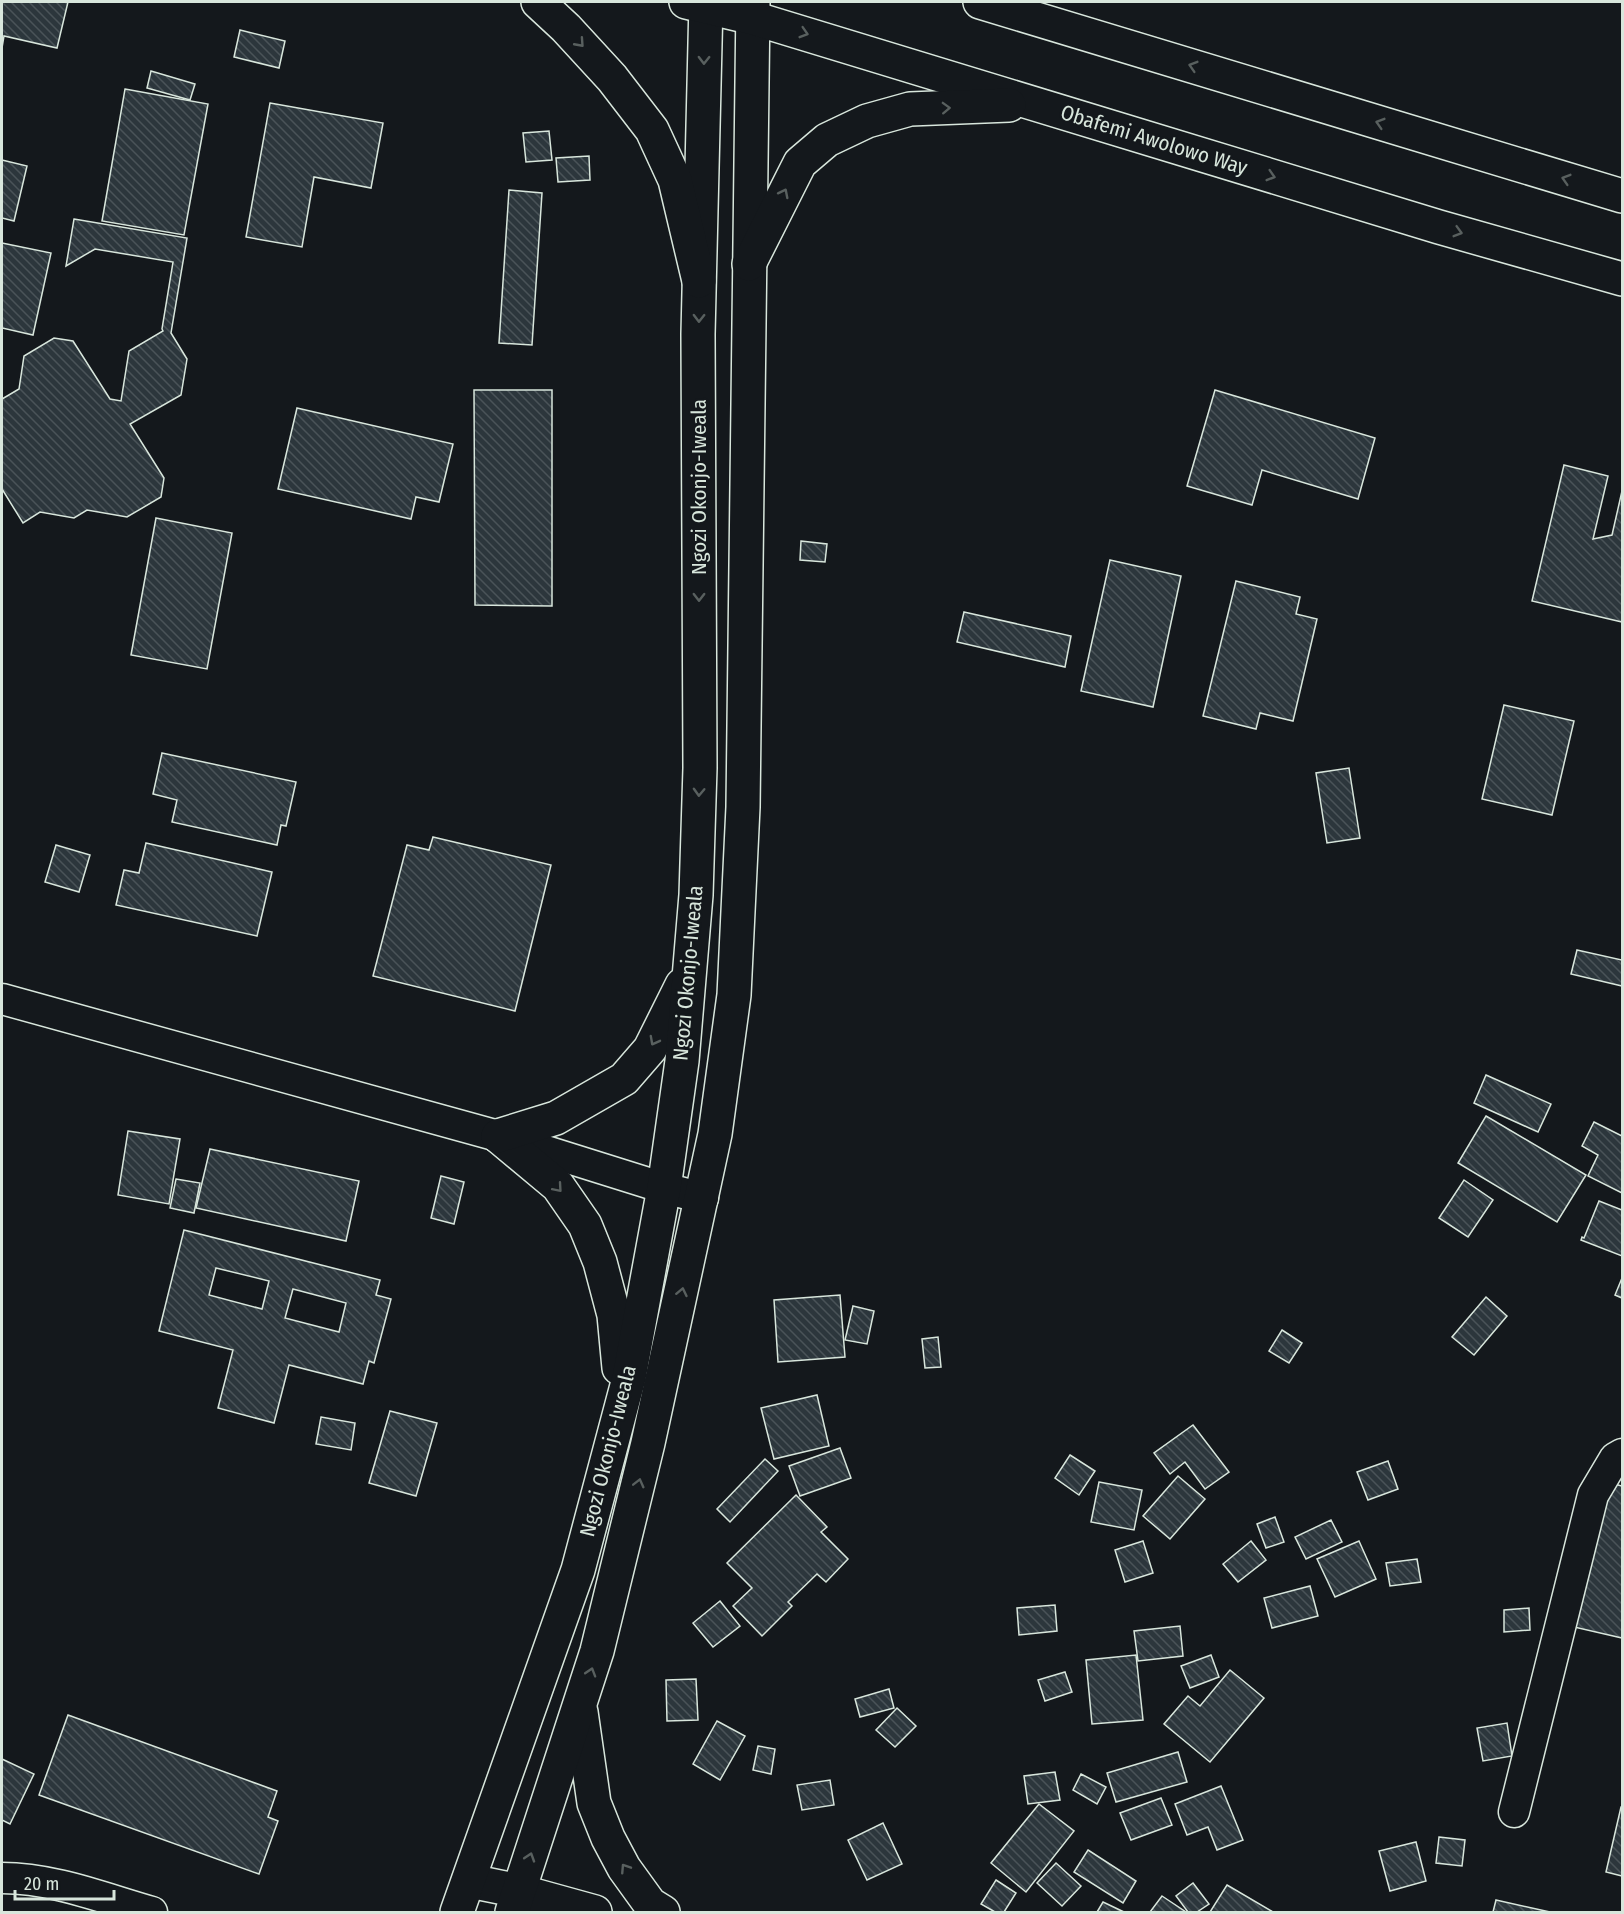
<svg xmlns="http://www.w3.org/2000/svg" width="1624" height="1914" viewBox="0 0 1624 1914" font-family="'Fira Sans Condensed',sans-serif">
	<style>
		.building { fill: url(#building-back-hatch); stroke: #d8e6dc; stroke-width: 1.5; fill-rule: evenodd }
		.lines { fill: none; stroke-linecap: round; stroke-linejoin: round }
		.minor-casing { stroke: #d8e6dc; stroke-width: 33 }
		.tertiary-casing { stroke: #d8e6dc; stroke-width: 36 }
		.secondary-casing { stroke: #d8e6dc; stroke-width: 36 }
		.minor { stroke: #14181c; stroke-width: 30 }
		.tertiary { stroke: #14181c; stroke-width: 33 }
		.secondary { stroke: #14181c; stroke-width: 33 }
		.oneway { stroke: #59605f }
		.labels { text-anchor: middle; stroke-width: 4.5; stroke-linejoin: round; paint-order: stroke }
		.street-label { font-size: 21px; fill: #d8e6dc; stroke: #14181c }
	</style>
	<defs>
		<pattern id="building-back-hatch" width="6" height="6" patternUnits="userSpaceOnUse" patternTransform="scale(1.5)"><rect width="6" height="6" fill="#2c363c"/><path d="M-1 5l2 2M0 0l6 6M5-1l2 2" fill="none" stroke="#4a5358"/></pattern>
	</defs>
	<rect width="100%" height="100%" fill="#14181c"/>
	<g class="building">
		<path d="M 2,2 L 68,2 L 57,48 L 4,36 L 2,48 Z"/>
		<path d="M 240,30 L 285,41 L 279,68 L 234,57 Z"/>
		<path d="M 151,71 L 195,84 L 190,100 L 147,88 Z"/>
		<path d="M 125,89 L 208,104 L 184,235 L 102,221 Z"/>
		<path d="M 270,103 L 383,123 L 371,188 L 314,177 L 302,247 L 246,237 Z"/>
		<path d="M 549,131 L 552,160 L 526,162 L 523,133 Z"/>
		<path d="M 589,156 L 590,180 L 558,182 L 556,158 Z"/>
		<path d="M 2,160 L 27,166 L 14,221 L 2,218 Z"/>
		<path d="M 509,190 L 542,193 L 532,345 L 499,343 Z"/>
		<path d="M 74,219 L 187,238 L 171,333 L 187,359 L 181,395 L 130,424 L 164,478 L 161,497 L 127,517 L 87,510 L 74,518 L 40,512 L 23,523 L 2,489 L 2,399 L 19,389 L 24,356 L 54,338 L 73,341 L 110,399 L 121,401 L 129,351 L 163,331 L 162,329 L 173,262 L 95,249 L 66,266 Z"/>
		<path d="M 2,243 L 51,253 L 33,335 L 2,328 Z"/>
		<path d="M 474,390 L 552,390 L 552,606 L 475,605 Z"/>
		<path d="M 1215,390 L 1375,438 L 1358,499 L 1262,470 L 1252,505 L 1187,486 Z"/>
		<path d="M 297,408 L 453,444 L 439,502 L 416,497 L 411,519 L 278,489 Z"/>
		<path d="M 1564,465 L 1608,476 L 1593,539 L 1612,535 L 1622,491 L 1622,622 L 1532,601 Z"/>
		<path d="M 156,518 L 232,533 L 207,669 L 131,655 Z"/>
		<path d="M 801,541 L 827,544 L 825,562 L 800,560 Z"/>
		<path d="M 1110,560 L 1181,576 L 1153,707 L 1081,691 Z"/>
		<path d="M 1236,581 L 1300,597 L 1296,614 L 1317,619 L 1293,721 L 1260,713 L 1256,729 L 1203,716 Z"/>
		<path d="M 964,612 L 1071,636 L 1065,667 L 957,642 Z"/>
		<path d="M 1504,705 L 1574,721 L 1552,815 L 1482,799 Z"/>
		<path d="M 162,753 L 296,782 L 286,826 L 281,825 L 277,845 L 172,822 L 177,800 L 153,794 Z"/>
		<path d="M 1349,768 L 1360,838 L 1327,843 L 1316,773 Z"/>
		<path d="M 433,837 L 551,865 L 515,1011 L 373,976 L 407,845 L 429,850 Z"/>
		<path d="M 146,843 L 272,872 L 257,936 L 116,905 L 124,870 L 139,873 Z"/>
		<path d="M 56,845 L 90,855 L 79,892 L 45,882 Z"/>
		<path d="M 1577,950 L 1622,960 L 1622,986 L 1571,974 Z"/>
		<path d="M 1486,1075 L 1551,1104 L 1538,1132 L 1474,1103 Z"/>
		<path d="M 1486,1116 L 1586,1175 L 1557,1222 L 1458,1163 Z"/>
		<path d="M 1594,1122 L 1622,1136 L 1622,1193 L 1588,1176 L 1598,1155 L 1582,1146 Z"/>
		<path d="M 128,1131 L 180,1139 L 169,1204 L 118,1195 Z"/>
		<path d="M 210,1149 L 359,1181 L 346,1241 L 196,1208 Z"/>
		<path d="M 441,1176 L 464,1182 L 454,1224 L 431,1218 Z"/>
		<path d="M 176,1179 L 200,1183 L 194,1213 L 170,1208 Z"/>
		<path d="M 1464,1180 L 1493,1200 L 1468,1237 L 1439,1218 Z"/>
		<path d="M 1599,1201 L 1622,1210 L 1622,1256 L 1581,1240 L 1582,1237 L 1584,1238 Z"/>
		<path d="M 184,1230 L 380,1280 L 376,1295 L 391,1299 L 374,1363 L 369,1361 L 363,1384 L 289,1365 L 274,1423 L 218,1408 L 233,1350 L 159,1331 ZM 216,1268 L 269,1281 L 262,1309 L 209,1295 ZM 293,1289 L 346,1303 L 339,1332 L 285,1318 Z"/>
		<path d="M 1622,1278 L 1622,1298 L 1615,1295 Z"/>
		<path d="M 840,1295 L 845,1357 L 778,1362 L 774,1300 Z"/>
		<path d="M 1486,1297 L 1507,1316 L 1474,1355 L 1452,1337 Z"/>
		<path d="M 853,1306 L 874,1311 L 867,1344 L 845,1340 Z"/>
		<path d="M 1282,1330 L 1302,1343 L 1289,1363 L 1269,1351 Z"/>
		<path d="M 938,1337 L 941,1367 L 925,1368 L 922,1339 Z"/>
		<path d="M 817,1395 L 829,1446 L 774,1459 L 761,1408 Z"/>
		<path d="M 390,1411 L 437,1423 L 416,1496 L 369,1483 Z"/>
		<path d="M 321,1417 L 355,1423 L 351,1450 L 316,1444 Z"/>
		<path d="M 1193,1425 L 1229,1472 L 1205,1489 L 1185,1462 L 1170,1474 L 1154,1453 Z"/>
		<path d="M 840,1448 L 851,1478 L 800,1496 L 789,1466 Z"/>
		<path d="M 1070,1455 L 1095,1471 L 1079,1495 L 1055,1478 Z"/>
		<path d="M 765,1459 L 778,1471 L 730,1522 L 717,1509 Z"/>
		<path d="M 1388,1461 L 1398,1489 L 1368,1500 L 1357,1472 Z"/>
		<path d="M 1178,1476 L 1205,1499 L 1170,1539 L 1143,1516 Z"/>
		<path d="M 1099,1482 L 1142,1490 L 1134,1530 L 1091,1522 Z"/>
		<path d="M 1607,1482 L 1622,1486 L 1622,1638 L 1574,1627 Z"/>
		<path d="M 796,1495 L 827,1527 L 821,1532 L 848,1559 L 826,1582 L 817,1574 L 788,1602 L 792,1606 L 762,1636 L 733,1606 L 752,1588 L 727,1563 Z"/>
		<path d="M 1275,1517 L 1284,1542 L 1266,1548 L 1257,1524 Z"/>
		<path d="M 1331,1520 L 1342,1542 L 1306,1559 L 1295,1537 Z"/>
		<path d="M 1143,1541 L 1153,1573 L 1125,1582 L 1115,1550 Z"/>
		<path d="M 1251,1541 L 1266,1560 L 1238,1582 L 1223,1564 Z"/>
		<path d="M 1359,1541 L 1376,1579 L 1335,1597 L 1317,1559 Z"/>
		<path d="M 1417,1559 L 1421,1582 L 1390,1586 L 1386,1563 Z"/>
		<path d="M 1310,1586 L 1318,1616 L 1272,1628 L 1264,1598 Z"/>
		<path d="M 720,1601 L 740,1626 L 713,1647 L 693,1623 Z"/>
		<path d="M 1055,1605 L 1057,1631 L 1019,1635 L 1017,1608 Z"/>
		<path d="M 1529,1608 L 1530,1630 L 1504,1632 L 1504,1610 Z"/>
		<path d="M 1180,1626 L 1183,1656 L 1138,1661 L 1134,1631 Z"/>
		<path d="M 1136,1655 L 1143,1720 L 1092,1724 L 1086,1660 Z"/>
		<path d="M 1211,1655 L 1219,1677 L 1190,1688 L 1181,1666 Z"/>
		<path d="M 1230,1670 L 1264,1698 L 1210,1762 L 1164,1724 L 1188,1696 L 1200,1706 Z"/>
		<path d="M 1065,1672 L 1072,1692 L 1045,1701 L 1038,1680 Z"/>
		<path d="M 696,1679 L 698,1720 L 667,1721 L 666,1680 Z"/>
		<path d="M 889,1689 L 894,1708 L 860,1717 L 855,1699 Z"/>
		<path d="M 897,1708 L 916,1726 L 895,1747 L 876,1730 Z"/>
		<path d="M 68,1715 L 277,1791 L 268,1817 L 278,1821 L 259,1874 L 39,1795 Z"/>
		<path d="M 717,1721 L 745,1736 L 720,1780 L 693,1764 Z"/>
		<path d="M 1507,1723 L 1512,1756 L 1483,1761 L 1477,1728 Z"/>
		<path d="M 758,1746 L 775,1749 L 771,1774 L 753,1770 Z"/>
		<path d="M 1178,1752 L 1187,1782 L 1116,1802 L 1107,1773 Z"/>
		<path d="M 2,1759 L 34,1774 L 10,1824 L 2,1820 Z"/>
		<path d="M 1055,1772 L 1060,1800 L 1028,1804 L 1024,1776 Z"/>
		<path d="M 1081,1774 L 1106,1787 L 1097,1804 L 1073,1790 Z"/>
		<path d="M 830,1780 L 834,1805 L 802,1810 L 797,1785 Z"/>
		<path d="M 1221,1786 L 1243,1840 L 1217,1850 L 1208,1827 L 1187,1835 L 1175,1804 Z"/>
		<path d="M 1161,1798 L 1172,1825 L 1131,1840 L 1120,1813 Z"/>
		<path d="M 1039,1804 L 1074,1831 L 1026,1892 L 991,1863 Z"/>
		<path d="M 1621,1807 L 1622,1807 L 1622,1876 L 1606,1872 Z"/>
		<path d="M 883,1823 L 902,1864 L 867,1880 L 848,1840 Z"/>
		<path d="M 1439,1837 L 1465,1840 L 1462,1866 L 1436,1863 Z"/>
		<path d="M 1416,1842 L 1426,1881 L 1390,1891 L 1379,1851 Z"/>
		<path d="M 1088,1850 L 1136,1881 L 1123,1903 L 1074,1872 Z"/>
		<path d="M 1056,1863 L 1081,1886 L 1062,1906 L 1037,1883 Z"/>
		<path d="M 996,1880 L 1016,1893 L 1004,1912 L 995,1912 L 981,1904 Z"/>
		<path d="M 1193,1883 L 1209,1904 L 1197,1912 L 1188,1912 L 1176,1896 Z"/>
		<path d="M 1227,1885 L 1273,1912 L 1210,1912 Z"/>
		<path d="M 1162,1896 L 1186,1912 L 1150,1912 Z"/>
		<path d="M 1496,1900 L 1550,1912 L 1493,1912 Z"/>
		<path d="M 1103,1902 L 1124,1912 L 1097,1912 Z"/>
	</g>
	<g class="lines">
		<g class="minor-casing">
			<g id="minor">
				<path d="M 2,999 L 498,1136 L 664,1188 L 703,1198"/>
				<path d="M 1514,1812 L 1593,1495 L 1615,1458 L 1622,1454"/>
				<path d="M 2,1878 C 53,1878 103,1898 152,1912"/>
			</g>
		</g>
		<g class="tertiary-casing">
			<g id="tertiary">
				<path d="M 498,1136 L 558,1186 L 585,1225 L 600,1262 L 614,1315 L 619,1368"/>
				<path d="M 498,1136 L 556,1118 L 624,1079 L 650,1049 L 682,985"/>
				<path d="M 581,1712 L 594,1803 L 608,1838 L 624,1868 L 650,1904 L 663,1912"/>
				<path d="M 470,1881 L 519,1891 L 595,1912"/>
				<path d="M 457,1912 L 578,1570 L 629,1378 L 664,1188 L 682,1061 L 696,895 L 700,768 L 698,334 L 706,2"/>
				<path d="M 512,1912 L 597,1651 L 648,1443 L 715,1134 L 734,995 L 743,807 L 753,2"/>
			</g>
		</g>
		<g class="secondary-casing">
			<g id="secondary">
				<path d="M 538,2 L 566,28 L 612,78 L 652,130 L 675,180 L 699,281"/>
				<path d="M 686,2 L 753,18 L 1439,227 L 1622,279"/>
				<path d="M 980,2 L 1622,196"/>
				<path d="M 749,264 L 800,163 L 827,140 L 867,121 L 910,109 L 1009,105"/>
			</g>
		</g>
		<use href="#minor" class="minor"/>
		<use href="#tertiary" class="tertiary"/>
		<use href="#secondary" class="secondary"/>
	</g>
	<defs><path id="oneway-chevron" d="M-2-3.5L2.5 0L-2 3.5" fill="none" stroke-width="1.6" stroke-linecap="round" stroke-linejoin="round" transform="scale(1.5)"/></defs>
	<g class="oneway">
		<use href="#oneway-chevron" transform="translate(804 33) rotate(17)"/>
		<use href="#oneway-chevron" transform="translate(580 43) rotate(48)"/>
		<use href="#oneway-chevron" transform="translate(704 60) rotate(91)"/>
		<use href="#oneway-chevron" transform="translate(1193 66) rotate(-163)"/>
		<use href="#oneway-chevron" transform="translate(946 108) rotate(-2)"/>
		<use href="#oneway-chevron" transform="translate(1380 123) rotate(-163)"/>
		<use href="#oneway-chevron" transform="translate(1271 176) rotate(17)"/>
		<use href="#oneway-chevron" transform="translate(1566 179) rotate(-163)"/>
		<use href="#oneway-chevron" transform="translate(784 193) rotate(-63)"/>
		<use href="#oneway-chevron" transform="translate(1458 232) rotate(16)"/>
		<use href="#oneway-chevron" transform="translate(699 318) rotate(91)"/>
		<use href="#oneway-chevron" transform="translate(699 597) rotate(90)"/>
		<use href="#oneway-chevron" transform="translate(699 792) rotate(92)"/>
		<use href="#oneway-chevron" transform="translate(654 1041) rotate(118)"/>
		<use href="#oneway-chevron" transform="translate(558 1188) rotate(49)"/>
		<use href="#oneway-chevron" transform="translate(682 1292) rotate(-78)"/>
		<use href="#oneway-chevron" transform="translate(639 1483) rotate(-76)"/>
		<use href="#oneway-chevron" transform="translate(591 1672) rotate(-73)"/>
		<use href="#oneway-chevron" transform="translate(530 1857) rotate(-72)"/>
		<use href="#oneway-chevron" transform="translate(625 1868) rotate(-123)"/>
	</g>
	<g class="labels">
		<g class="street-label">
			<text transform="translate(1154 140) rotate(17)" y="7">Obafemi Awolowo Way</text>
			<text transform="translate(699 487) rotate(-90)" y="7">Ngozi Okonjo-Iweala</text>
			<text transform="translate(688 973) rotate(-85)" y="7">Ngozi Okonjo-Iweala</text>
			<text transform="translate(608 1451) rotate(-76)" y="7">Ngozi Okonjo-Iweala</text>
		</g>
	</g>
	<rect width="1624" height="1914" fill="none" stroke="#d8e6dc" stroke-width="6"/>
	<path d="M15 1890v9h99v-9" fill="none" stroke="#d8e6dc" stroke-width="3"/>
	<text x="24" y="1890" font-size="18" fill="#d8e6dc" stroke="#14181c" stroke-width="4.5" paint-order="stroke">20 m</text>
</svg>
